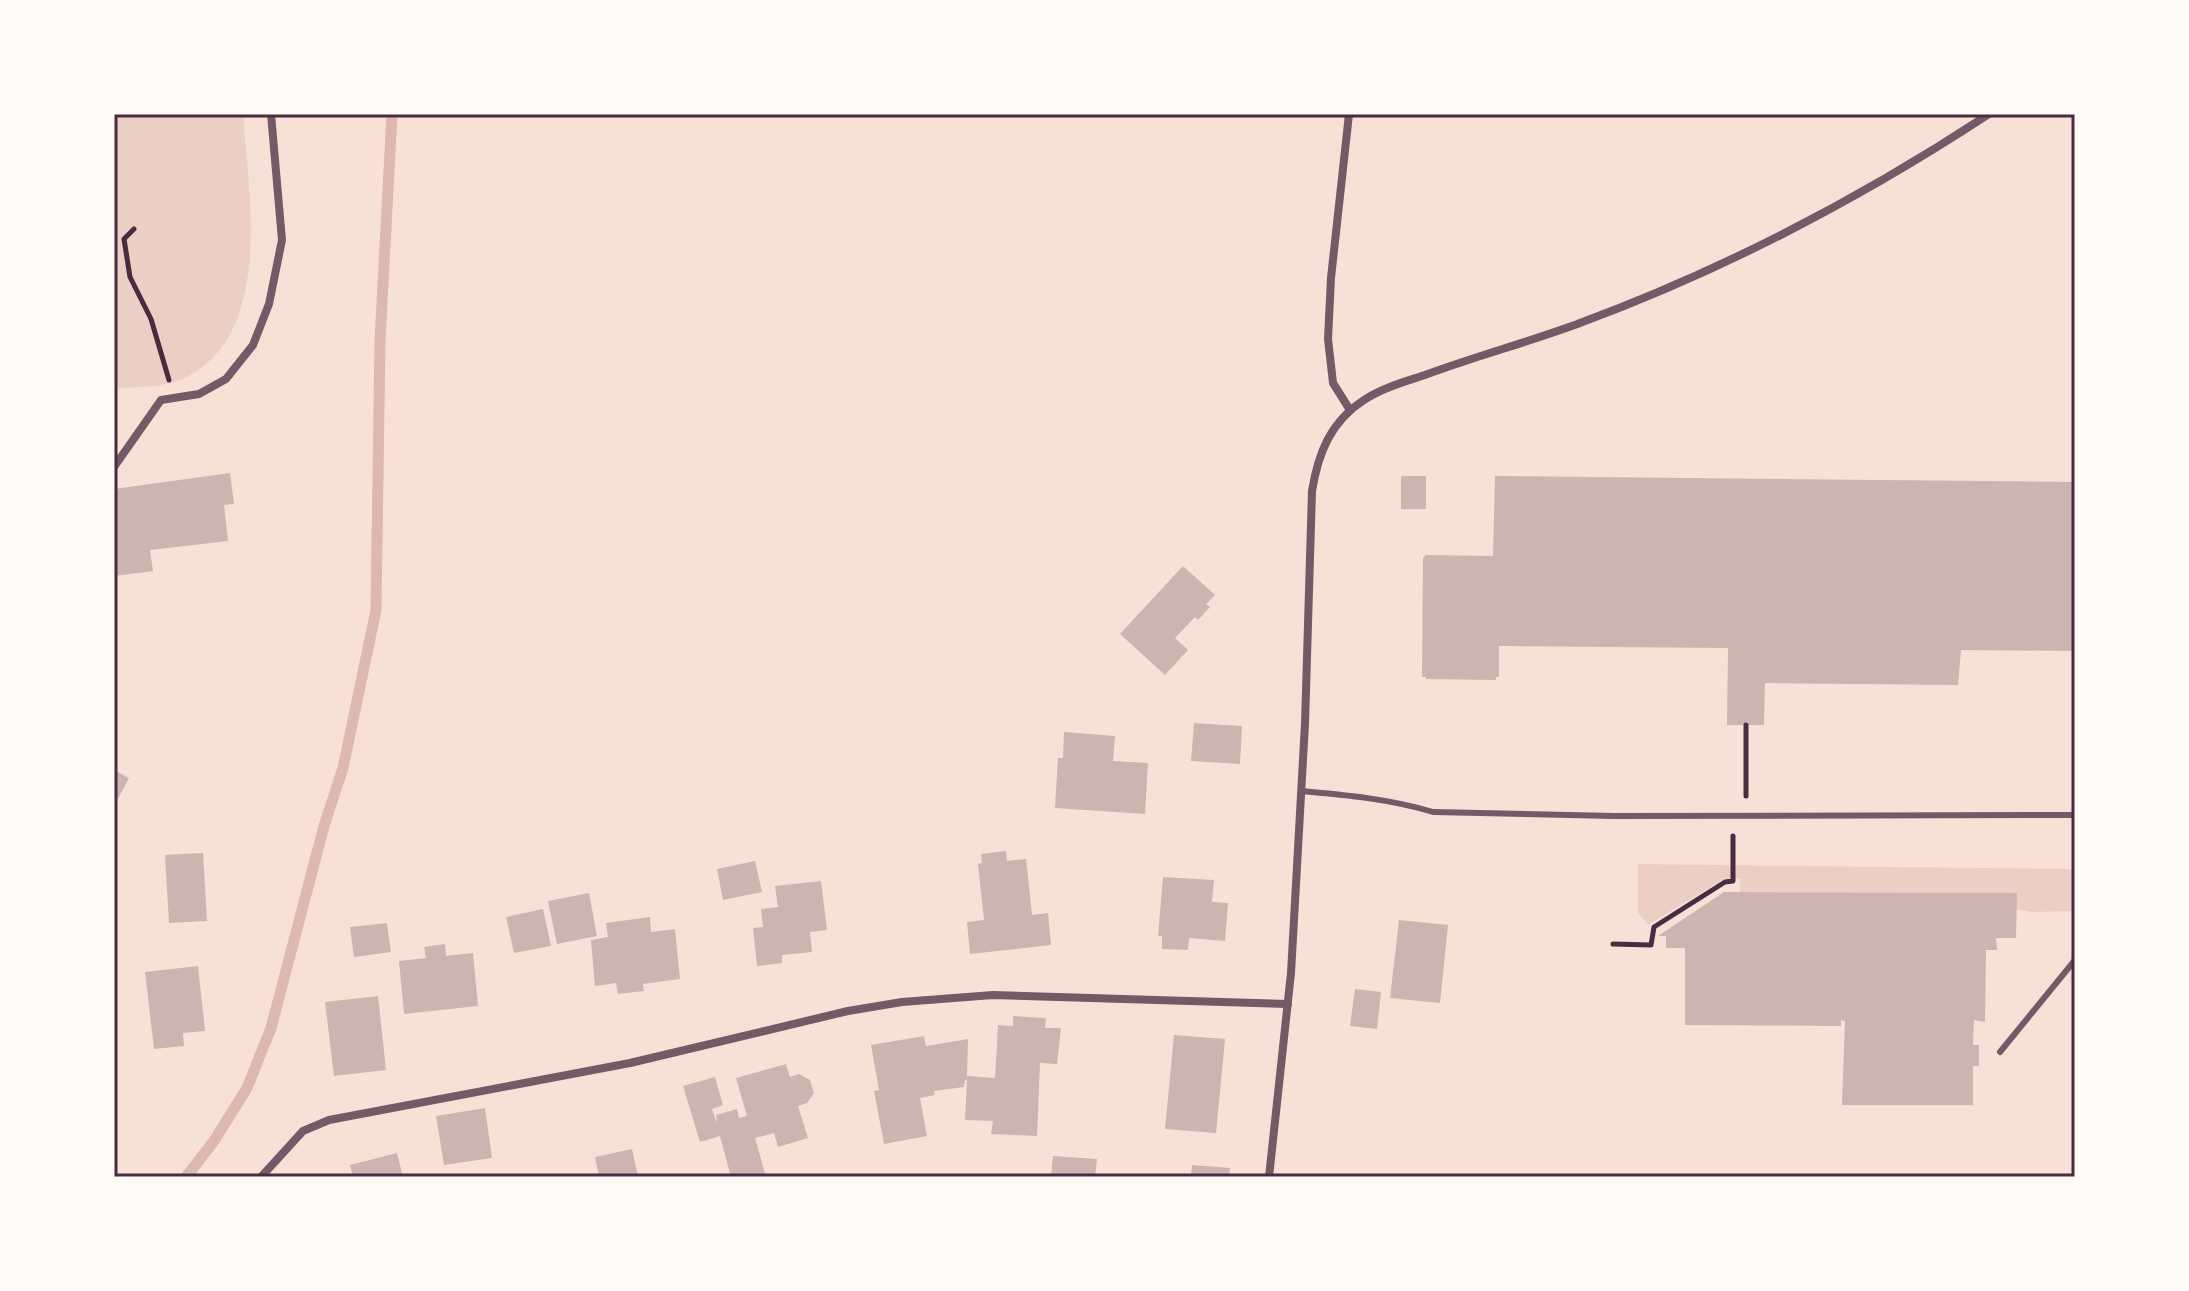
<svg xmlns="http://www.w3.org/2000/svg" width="2189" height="1291" viewBox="0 0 2189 1291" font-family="'IBM Plex Sans',sans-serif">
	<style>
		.green { fill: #ebcfc5 }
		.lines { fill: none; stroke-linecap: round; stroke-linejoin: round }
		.stream { stroke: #dcb8b0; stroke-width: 11 }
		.building { fill: #ccb4b1 }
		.path { stroke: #4a2c40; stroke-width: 5 }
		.service { stroke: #755966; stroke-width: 6 }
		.minor { stroke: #755966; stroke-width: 8 }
		.neatline { fill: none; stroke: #4a2c40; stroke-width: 3 }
	</style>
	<rect width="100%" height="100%" fill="#f7e1d7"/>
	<g class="green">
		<path d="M 114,114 L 243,114 C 249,195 275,340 180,380 C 164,387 133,387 114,389 Z"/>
		<path d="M 1638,864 L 2067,869 L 2075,871 L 2075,911 L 2032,912 L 2016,909 L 2016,893 L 1740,892 L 1740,878 L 1724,879 L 1648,925 L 1638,913 Z"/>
	</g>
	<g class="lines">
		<path class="stream" d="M 186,1177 L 214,1141 L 247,1088 L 271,1028 L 324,826 L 343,768 L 376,610 L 380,341 L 392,114"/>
	</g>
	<g class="building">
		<path d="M 230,473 L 234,504 L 224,505 L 228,541 L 150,550 L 153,571 L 114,576 L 114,489 Z"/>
		<rect x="1401" y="476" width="25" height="33"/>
		<path d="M 1495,476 L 2075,482 L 2075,651 L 1961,650 L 1958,685 L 1765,683 L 1764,725 L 1727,725 L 1728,648 L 1499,646 L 1499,677 L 1496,677 L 1496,680 L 1426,679 L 1426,677 L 1422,677 L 1423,558 L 1426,555 L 1493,556 Z"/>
		<path d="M 1183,566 L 1215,595 L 1206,604 L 1210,607 L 1198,620 L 1195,617 L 1175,638 L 1188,650 L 1165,675 L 1120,634 Z"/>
		<path d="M 1194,723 L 1242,726 L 1240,764 L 1191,761 Z"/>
		<path d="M 1064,732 L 1115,736 L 1113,761 L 1148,763 L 1145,814 L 1055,808 L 1058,758 L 1063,758 Z"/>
		<path d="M 114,770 L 129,778 L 114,806 Z"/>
		<path d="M 1006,851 L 1007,861 L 1026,859 L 1032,915 L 1048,913 L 1051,945 L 970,954 L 967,922 L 984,920 L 978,864 L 982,863 L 981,854 Z"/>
		<path d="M 203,853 L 207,921 L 169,923 L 165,855 Z"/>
		<path d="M 755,861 L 762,892 L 723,900 L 717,869 Z"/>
		<path d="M 1163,877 L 1214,880 L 1212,902 L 1228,903 L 1225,941 L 1189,938 L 1188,950 L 1162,949 L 1162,936 L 1158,936 Z"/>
		<path d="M 821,881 L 827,930 L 810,932 L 812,952 L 782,955 L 782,963 L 757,966 L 753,928 L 763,927 L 761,909 L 778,907 L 775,886 Z"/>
		<path d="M 1724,892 L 2017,893 L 2016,938 L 1996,938 L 1997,950 L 1986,950 L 1985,1022 L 1974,1020 L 1973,1045 L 1979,1045 L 1979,1066 L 1973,1066 L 1973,1105 L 1842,1105 L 1845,1021 L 1841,1020 L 1841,1026 L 1685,1025 L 1685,948 L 1666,948 L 1666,936 L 1658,936 Z"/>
		<path d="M 589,893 L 597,936 L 557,944 L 548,901 Z"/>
		<path d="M 543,909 L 551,946 L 514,953 L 506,917 Z"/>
		<path d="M 650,917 L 651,932 L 675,929 L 680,979 L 643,984 L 644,991 L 618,994 L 616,983 L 595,986 L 591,940 L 608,937 L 606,923 Z"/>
		<path d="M 1399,920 L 1448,925 L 1440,1003 L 1390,998 Z"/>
		<path d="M 387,923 L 391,952 L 354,957 L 350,927 Z"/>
		<path d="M 445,944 L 446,956 L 473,953 L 478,1006 L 404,1014 L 399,961 L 426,958 L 424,947 Z"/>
		<path d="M 198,966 L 205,1031 L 183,1033 L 184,1046 L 154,1049 L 145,972 Z"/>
		<path d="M 1355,989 L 1381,992 L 1377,1029 L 1350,1026 Z"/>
		<path d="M 378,996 L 386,1070 L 334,1076 L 325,1002 Z"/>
		<path d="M 1013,1016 L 1046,1018 L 1045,1028 L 1061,1028 L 1057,1064 L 1040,1063 L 1037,1136 L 991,1134 L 993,1121 L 965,1120 L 967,1080 L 965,1080 L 964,1087 L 934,1091 L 935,1095 L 920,1098 L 927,1136 L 884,1144 L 874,1091 L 879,1090 L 871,1045 L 924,1036 L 926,1046 L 968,1039 L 967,1076 L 995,1078 L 998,1025 L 1013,1026 Z"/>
		<path d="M 1174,1035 L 1225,1039 L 1216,1133 L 1165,1129 Z"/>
		<path d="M 786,1064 L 790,1077 L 799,1074 L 810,1080 L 814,1093 L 807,1103 L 798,1106 L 808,1138 L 778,1147 L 774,1133 L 755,1138 L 766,1177 L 731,1177 L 720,1136 L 700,1142 L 683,1086 L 715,1077 L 723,1105 L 712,1109 L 717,1124 L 716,1115 L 737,1109 L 739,1118 L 747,1116 L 736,1078 Z"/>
		<path d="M 485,1108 L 492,1158 L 444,1165 L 436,1116 Z"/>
		<path d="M 632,1149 L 638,1177 L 599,1177 L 595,1157 Z"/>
		<path d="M 397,1153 L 403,1177 L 353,1177 L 350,1165 Z"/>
		<path d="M 1053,1156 L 1097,1159 L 1095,1177 L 1051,1177 Z"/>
		<path d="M 1192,1165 L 1230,1168 L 1229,1177 L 1191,1177 Z"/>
	</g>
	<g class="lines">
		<g class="path">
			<path d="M 134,229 L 124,239 L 130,277 L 151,319 L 169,380"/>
			<path d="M 1746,796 L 1746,725"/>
			<path d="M 1613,944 L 1651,945 L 1654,927 L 1725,882 L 1733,881 L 1733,836"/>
		</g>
		<g class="service">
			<path d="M 1301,791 C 1346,795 1390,799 1433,812 L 1614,816 L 2075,815"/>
			<path d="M 2000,1052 L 2075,960"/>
		</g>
		<g class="minor">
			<path d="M 1349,114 L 1331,278 L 1328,339 L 1333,383 L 1350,410"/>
			<path d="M 114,467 L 161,400 L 199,394 L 226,379 L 253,345 L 269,304 L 282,240 L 271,114"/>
			<path d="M 261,1177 L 303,1131 L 329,1120 L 630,1063 L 848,1011 L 902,1002 L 993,995 L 1288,1004"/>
			<path d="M 1269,1177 L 1291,973 L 1305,724 L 1312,491 C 1318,454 1330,422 1364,400 C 1382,388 1404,382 1425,375 C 1476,356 1529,342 1580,323 C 1723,270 1861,198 1989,114"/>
		</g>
	</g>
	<rect width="2189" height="1291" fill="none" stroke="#fffaf5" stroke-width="232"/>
	<rect x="116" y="116" width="1957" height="1059" class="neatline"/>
</svg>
